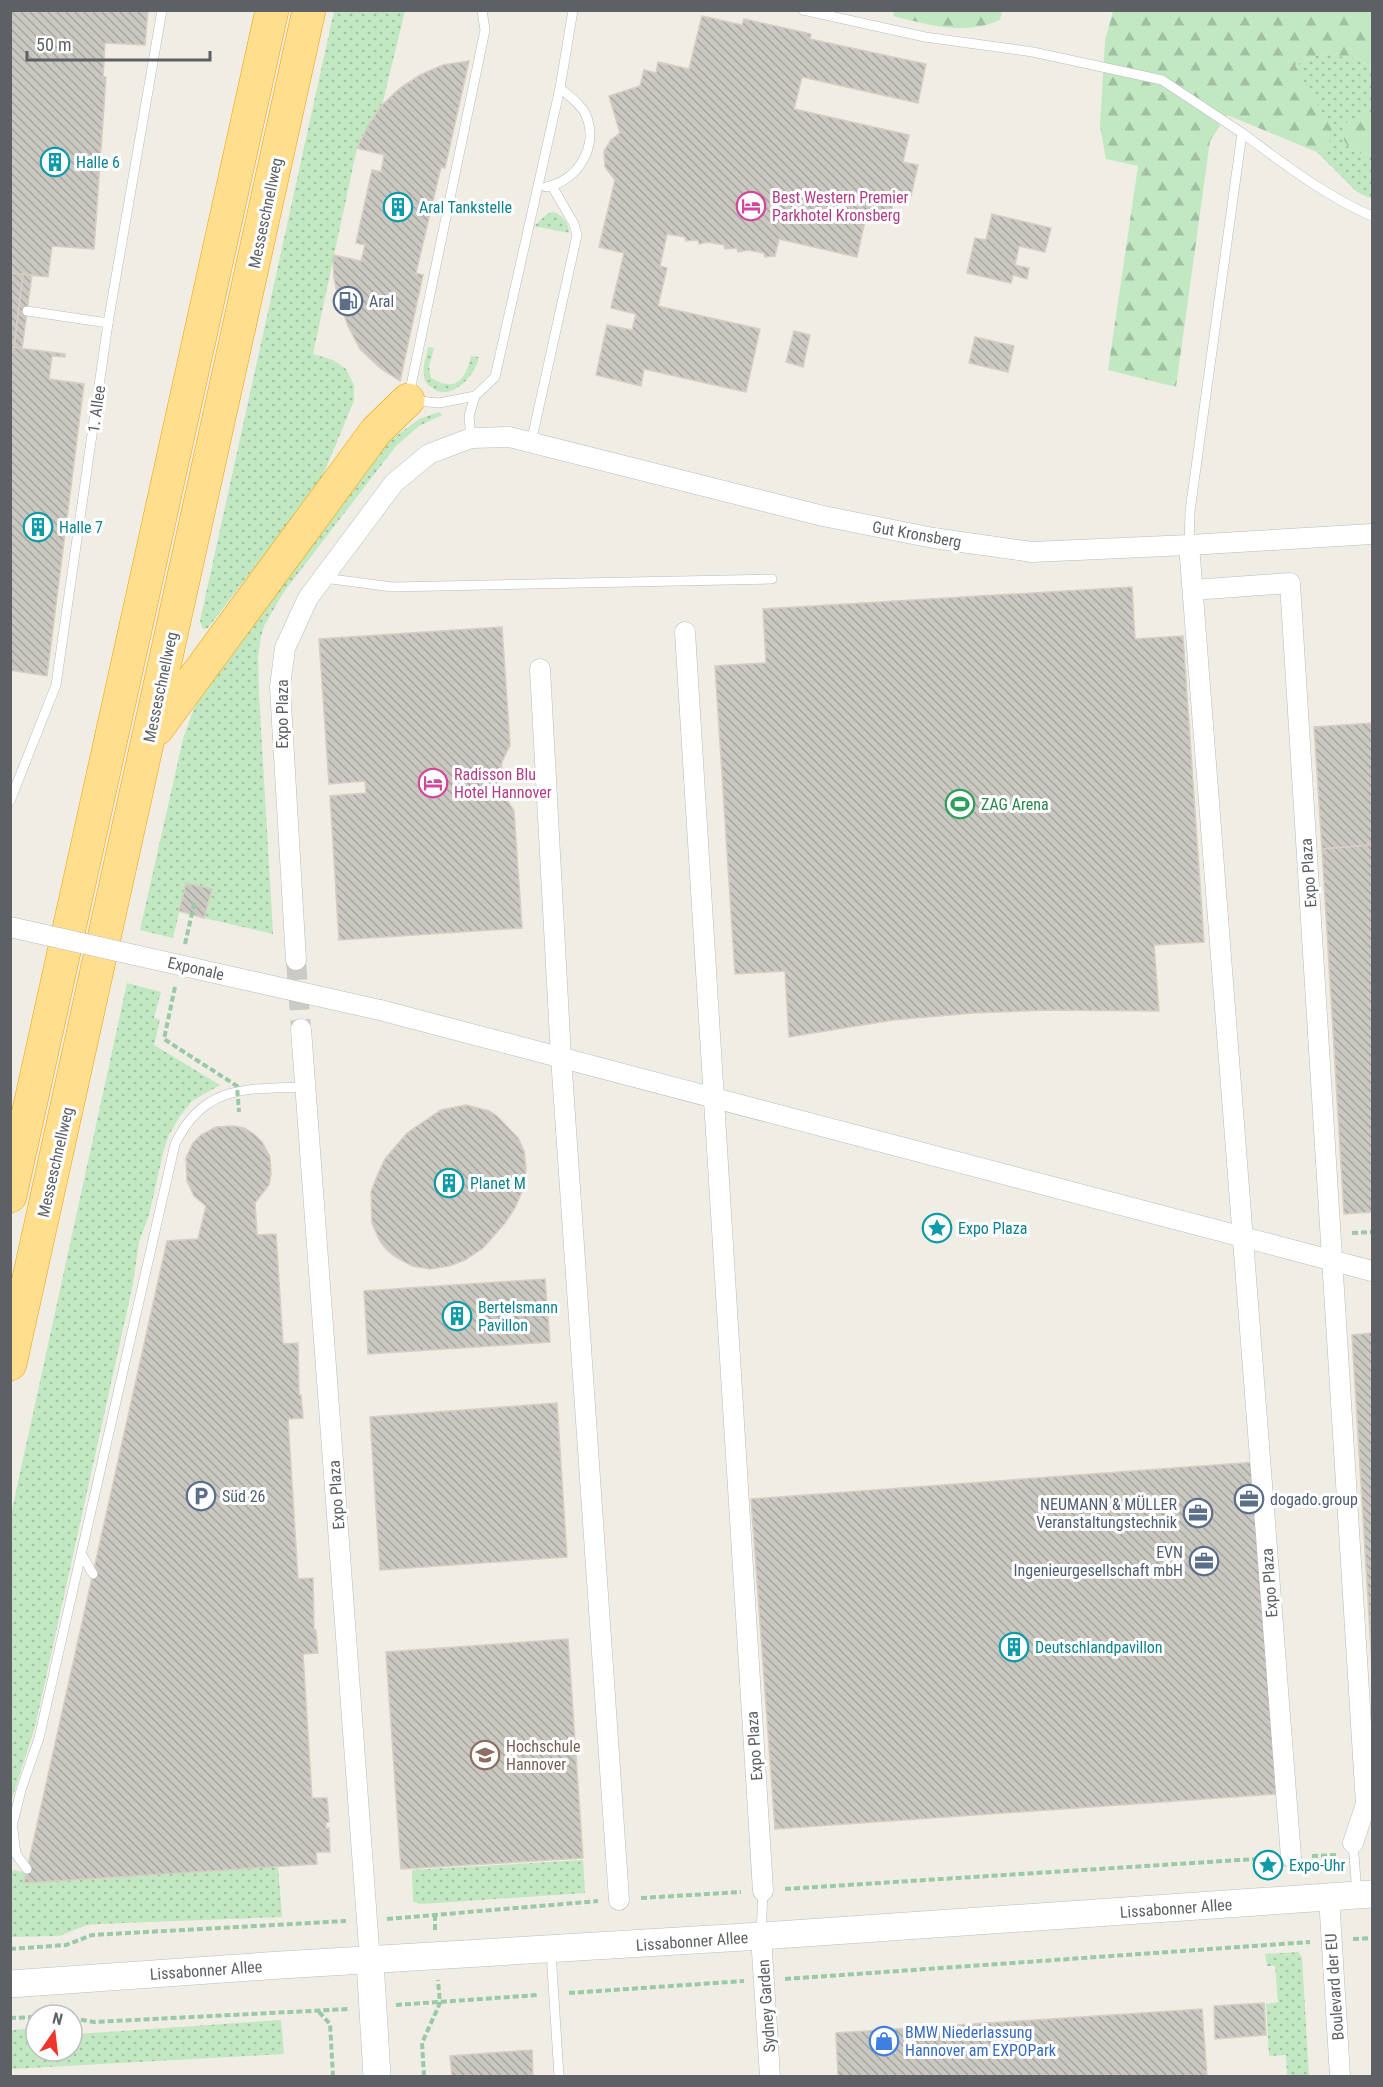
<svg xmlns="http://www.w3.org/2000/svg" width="1383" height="2087" viewBox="0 0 1383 2087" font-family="'Roboto Condensed',sans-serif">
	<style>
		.grass { fill: url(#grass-dots) }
		.forest { fill: url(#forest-firs) }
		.building { fill: url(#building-back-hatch); stroke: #d5cec3; stroke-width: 1.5 }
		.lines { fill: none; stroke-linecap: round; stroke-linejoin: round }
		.street-tunnel { stroke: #cbcac5; stroke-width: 20; stroke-dasharray: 20 10; stroke-linecap: butt }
		.lane-casing { stroke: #b7bbbf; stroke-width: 10 }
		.street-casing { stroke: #b7bbbf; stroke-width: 21 }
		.secondary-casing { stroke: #b8bcc1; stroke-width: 28 }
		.highway-casing { stroke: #f59f00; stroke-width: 34 }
		.path { stroke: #9ac9a6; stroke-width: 4; stroke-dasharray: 6 3; stroke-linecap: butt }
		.lane { stroke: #fff; stroke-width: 9 }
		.street { stroke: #fff; stroke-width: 20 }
		.secondary { stroke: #fff; stroke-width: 27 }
		.highway { stroke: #ffde8d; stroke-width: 33 }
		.street-bridge-casing { stroke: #b7bbbf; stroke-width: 21; stroke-linecap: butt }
		.path-bridge { stroke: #9ac9a6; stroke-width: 4; stroke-dasharray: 6 3; stroke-linecap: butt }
		.street-bridge { stroke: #fff; stroke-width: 20 }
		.labels { text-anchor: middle; stroke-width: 6; stroke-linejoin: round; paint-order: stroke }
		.culture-label { font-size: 16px; fill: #0d838f; stroke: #fff; text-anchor: start }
		.hotel-label { font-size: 16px; fill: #b23c85; stroke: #fff; text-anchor: start }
		.street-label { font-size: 16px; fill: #5d6166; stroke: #fff }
		.service-label { font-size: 16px; fill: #4e5e75; stroke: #fff; text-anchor: start }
		.leisure-label { font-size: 16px; fill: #27864d; stroke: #fff; text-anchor: start }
		.education-label { font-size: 16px; fill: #785e54; stroke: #fff; text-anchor: start }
		.shop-label { font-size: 16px; fill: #366cbe; stroke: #fff; text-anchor: start }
	</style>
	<defs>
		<pattern id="grass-dots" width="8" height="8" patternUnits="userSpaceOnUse" patternTransform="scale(1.5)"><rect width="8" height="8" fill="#c2e8c1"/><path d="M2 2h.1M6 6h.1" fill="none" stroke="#a1bfa1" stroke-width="1.8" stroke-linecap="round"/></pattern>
		<pattern id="forest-firs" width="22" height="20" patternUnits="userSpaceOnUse" patternTransform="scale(1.5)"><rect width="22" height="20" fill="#c2e8c1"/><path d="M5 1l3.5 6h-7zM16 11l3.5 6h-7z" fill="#a1bfa1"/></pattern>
		<pattern id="building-back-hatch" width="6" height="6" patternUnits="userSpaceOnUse" patternTransform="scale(1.5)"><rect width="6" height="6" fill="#cbc8c2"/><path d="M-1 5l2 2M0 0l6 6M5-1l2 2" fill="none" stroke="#a8a6a1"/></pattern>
	</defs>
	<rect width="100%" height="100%" fill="#f0ede5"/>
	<g class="grass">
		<path d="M 334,11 L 405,11 L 382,105 L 368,126 L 357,148 L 313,354 L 333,360 L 346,369 L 354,385 L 354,401 L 321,480 L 208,628 L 203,629 L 200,621 Z"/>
		<path d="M 1319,54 L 1359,58 L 1372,69 L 1372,112 L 1351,151 L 1372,156 L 1372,199 L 1357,192 L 1317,152 L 1328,148 L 1295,65 Z"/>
		<path d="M 553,212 C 563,215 569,223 569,233 L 534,226 L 547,214 Z"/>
		<path d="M 428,347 L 434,348 L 429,367 L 431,378 C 456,393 466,379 471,356 L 479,357 C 476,375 450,404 431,387 C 427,384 424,381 424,375 C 422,366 427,356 428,347 Z"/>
		<path d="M 439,412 L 442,415 L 419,426 L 396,446 L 283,593 L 264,626 L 261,637 L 258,656 L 259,694 L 273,934 L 204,918 L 211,889 L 186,883 L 173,938 L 140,930 L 183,739 L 198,697 L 388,442 L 419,419 Z"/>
		<path d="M 127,983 L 161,992 L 154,1018 L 160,1020 L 154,1045 L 220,1085 L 192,1101 L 180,1116 L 169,1135 L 164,1149 L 149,1215 L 139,1242 L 133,1284 L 35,1727 L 11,1802 L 11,1514 Z"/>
		<path d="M 583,1860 L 585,1893 L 421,1904 L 413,1902 L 412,1870 Z"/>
		<path d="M 278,1866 L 282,1917 L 98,1924 L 87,1925 L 59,1936 L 11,1937 L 10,1873 L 14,1870 L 26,1873 L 24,1883 Z"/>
		<path d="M 1298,1952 L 1302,1957 L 1309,2076 L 1287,2076 L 1286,2055 L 1269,2056 L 1266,2004 L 1278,2002 L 1275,1966 L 1267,1966 L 1265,1954 Z"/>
		<path d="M 281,2020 L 284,2054 L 11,2069 L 11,2030 L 36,2028 L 36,2051 L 72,2051 L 72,2032 L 77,2034 Z"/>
	</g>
	<g class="forest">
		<path d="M 894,11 L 894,10 L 1002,11 L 1000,20 C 963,36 930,25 893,16 Z"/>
		<path d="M 1113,11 L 1372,11 L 1372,69 L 1359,58 L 1319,54 L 1295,65 L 1332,130 L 1328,148 L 1317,152 L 1227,115 L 1210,141 L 1176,387 L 1108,370 L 1138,166 L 1106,159 L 1100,127 L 1105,41 Z"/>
		<path d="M 1372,112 L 1372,156 L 1351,151 L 1344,140 L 1346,123 Z"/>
	</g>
	<g class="building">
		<path d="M 10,10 L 148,10 L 145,45 L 105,43 L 103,77 L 106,77 L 94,249 L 52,246 L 48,277 L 10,273 Z"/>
		<path d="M 702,16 L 742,25 L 744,19 L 811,34 L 810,39 L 926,64 L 918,103 L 802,77 L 794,109 L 909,135 L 903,162 L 918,165 L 911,196 L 895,193 L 889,222 L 866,216 L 857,257 L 779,239 L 775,256 L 765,257 L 764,253 L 748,250 L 738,252 L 737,248 L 725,249 L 724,245 L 708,242 L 699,244 L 698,240 L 686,241 L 685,237 L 667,234 L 660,266 L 667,268 L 658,306 L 760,329 L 746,392 L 644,369 L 641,386 L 596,375 L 607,325 L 632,330 L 636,314 L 611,308 L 624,253 L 599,247 L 615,180 L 605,167 L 604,151 L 611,140 L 620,133 L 609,96 L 640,86 L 644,70 L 656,73 L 658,62 L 689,69 Z"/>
		<path d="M 469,61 L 445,168 L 441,167 L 416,273 L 423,275 L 400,381 L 380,368 L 360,349 L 348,326 L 339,301 L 334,279 L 333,255 L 361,261 L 365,245 L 356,243 L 372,170 L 381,172 L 384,155 L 357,148 L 368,126 L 382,105 L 400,88 L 420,75 L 443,65 Z"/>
		<path d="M 992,214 L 1051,228 L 1045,252 L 1019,246 L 1015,265 L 1029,268 L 1027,279 L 1013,275 L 1011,283 L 967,273 L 975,238 L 986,240 Z"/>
		<path d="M 10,273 L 23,274 L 14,348 L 10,347 Z"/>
		<path d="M 23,274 L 32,275 L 22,349 L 14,348 Z"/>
		<path d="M 794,331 L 810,335 L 803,367 L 786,362 Z"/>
		<path d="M 975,337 L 1014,346 L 1008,372 L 969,363 Z"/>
		<path d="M 10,347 L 65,354 L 65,357 L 52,356 L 49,379 L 84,384 L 47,676 L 10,670 Z"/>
		<path d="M 1132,587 L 1135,639 L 1183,636 L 1204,942 L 1154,945 L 1159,1011 L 1048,1010 L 973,1013 L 893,1020 L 789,1037 L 785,971 L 735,974 L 715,666 L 766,663 L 763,609 Z"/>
		<path d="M 502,627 L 510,745 L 502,762 L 500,780 L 505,797 L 514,811 L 522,928 L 339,940 L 330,796 L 366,793 L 365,781 L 329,784 L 319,639 Z"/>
		<path d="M 1372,723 L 1372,845 L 1322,849 L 1314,727 Z"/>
		<path d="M 1372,845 L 1372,1212 L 1344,1214 L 1322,849 Z"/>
		<path d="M 186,883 L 212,889 L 204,918 L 179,911 Z"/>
		<path d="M 466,1105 L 489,1111 L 497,1116 L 518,1138 L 524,1151 L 526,1169 L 523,1189 L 515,1208 L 505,1223 L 483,1248 L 465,1260 L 449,1266 L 430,1269 L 412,1266 L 394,1256 L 386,1249 L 380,1241 L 372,1223 L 371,1192 L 377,1176 L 385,1159 L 407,1133 L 441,1110 Z"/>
		<path d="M 233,1126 L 244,1128 L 254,1134 L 262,1142 L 270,1157 L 271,1174 L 269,1185 L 255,1203 L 257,1235 L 276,1234 L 283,1344 L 298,1343 L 299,1395 L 301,1395 L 303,1418 L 288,1419 L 298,1579 L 313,1578 L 314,1630 L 316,1630 L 318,1653 L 303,1654 L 312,1798 L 327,1798 L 329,1822 L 326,1823 L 326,1829 L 329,1828 L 330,1852 L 316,1852 L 317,1864 L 24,1883 L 167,1241 L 198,1239 L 206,1206 L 194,1196 L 187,1181 L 186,1158 L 193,1143 L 201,1135 L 216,1127 Z"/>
		<path d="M 545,1279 L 550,1342 L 368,1354 L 364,1291 Z"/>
		<path d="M 1372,1333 L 1372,1666 L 1352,1335 Z"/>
		<path d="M 557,1403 L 567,1557 L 380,1570 L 370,1417 Z"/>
		<path d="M 1256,1462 L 1276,1794 L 775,1829 L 751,1499 Z"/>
		<path d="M 568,1639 L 583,1858 L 401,1869 L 386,1652 Z"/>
		<path d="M 1264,2003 L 1266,2035 L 1215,2039 L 1214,2006 Z"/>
		<path d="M 1202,2009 L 1207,2076 L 838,2076 L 836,2033 Z"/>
		<path d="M 532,2050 L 533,2076 L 452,2076 L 450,2056 Z"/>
	</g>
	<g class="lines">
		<path class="street-tunnel" d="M 296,960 L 301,1029"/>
		<g class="lane-casing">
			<g id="lane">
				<path d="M 803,10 L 925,37 L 1033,52 L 1162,80 L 1242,133"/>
				<path d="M 546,187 C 578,181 599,146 586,115 C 581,104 569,96 560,88 L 573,10"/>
				<path d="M 27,311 L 108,323"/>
				<path d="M 475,396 L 495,377 L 560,88"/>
				<path d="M 471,438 L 469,416 L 475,396 L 439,403 L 408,400 L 485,30 L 482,10"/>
				<path d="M 531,443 L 577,235 L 574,224 L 552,186"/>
				<path d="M 1189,545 L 1190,511 L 1242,133 C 1283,163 1325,196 1372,216"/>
				<path d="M 324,578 L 392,587 L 772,579"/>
				<path d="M 10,801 L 56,685 L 108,323 L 162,10"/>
				<path d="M 82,1555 L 93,1574"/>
				<path d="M 13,1830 L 16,1854 L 27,1869"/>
				<path d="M 10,1835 L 21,1790 L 39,1738 L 175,1144 C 204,1084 247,1089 305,1087"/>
				<path d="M 1353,1843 L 1357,1893"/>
				<path d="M 761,1934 L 763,1891"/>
				<path d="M 551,1952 L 559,2076"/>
			</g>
		</g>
		<g class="street-casing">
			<g id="street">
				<path d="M 1189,545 L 1291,1857"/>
				<path d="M 1193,590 L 1290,583 L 1366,1804 L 1353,1843"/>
				<path d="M 685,632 L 763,1891"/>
				<path d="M 540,669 L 561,1057 L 619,1900"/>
				<path d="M 296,960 L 280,687 L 285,648 L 308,598 L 394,483 L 429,454 L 471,438 L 509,437 L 823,516 L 933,538 L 1032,552 L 1189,545 L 1372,534"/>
				<path d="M 380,1010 L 1372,1271"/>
				<path d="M 301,1029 L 370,1961"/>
				<path d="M 1329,1897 L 1340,2076"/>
				<path d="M 761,1936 L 770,2076"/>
			</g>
		</g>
		<g class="secondary-casing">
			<g id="secondary">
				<path d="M 370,1961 L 377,2076"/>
				<path d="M 10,1984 L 281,1965 L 761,1936 L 1372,1894"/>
			</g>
		</g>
		<g class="highway-casing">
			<g id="highway">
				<path d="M 157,729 L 376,431 L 408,400"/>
				<path d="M 10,1196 L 272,10"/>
				<path d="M 10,1364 L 309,10"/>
			</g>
		</g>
		<g class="path">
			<path d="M 1352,1233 L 1372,1232"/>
			<path d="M 1312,1856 L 1337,1855"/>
			<path d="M 785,1889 L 1271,1858"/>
			<path d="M 641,1898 L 741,1892"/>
			<path d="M 435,1915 L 435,1930"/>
			<path d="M 387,1919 L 598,1901"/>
			<path d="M 1353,1939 L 1372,1938"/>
			<path d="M 10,1949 L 66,1945 L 92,1935 L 346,1921"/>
			<path d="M 785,1979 L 1310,1942"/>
			<path d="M 569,1993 L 744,1981"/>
			<path d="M 396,2005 L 538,1995"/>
			<path d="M 319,2012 L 330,2024 L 333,2076"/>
			<path d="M 10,2018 L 36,2017"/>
			<path d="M 72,2018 L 94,2022 L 349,2009"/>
			<path d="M 424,2076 L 422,2043 L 440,2003 L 438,1980"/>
		</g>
		<use href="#lane" class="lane"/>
		<use href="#street" class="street"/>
		<use href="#secondary" class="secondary"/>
		<use href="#highway" class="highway"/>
		<g class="street-bridge-casing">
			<path id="street-bridge" d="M 10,927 L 380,1010"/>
		</g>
		<g class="path-bridge">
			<path d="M 185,944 L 195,900"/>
			<path d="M 175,987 L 164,1039 L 237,1086 L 239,1112"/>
		</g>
		<use href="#street-bridge" class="street-bridge"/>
	</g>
	<defs>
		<g id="building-ring" transform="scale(1.5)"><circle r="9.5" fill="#fff" stroke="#0f9aa8" stroke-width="1.5"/><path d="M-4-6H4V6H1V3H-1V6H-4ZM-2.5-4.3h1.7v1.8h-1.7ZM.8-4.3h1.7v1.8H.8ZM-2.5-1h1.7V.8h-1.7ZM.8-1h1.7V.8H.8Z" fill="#0f9aa8"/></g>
		<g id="hotel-ring" transform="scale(1.5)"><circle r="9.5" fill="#fff" stroke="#d1479c" stroke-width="1.5"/><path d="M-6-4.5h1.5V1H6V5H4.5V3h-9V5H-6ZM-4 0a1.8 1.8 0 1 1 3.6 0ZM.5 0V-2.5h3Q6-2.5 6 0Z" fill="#d1479c"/></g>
		<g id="fuel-ring" transform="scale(1.5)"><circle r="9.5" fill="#fff" stroke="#5c6f8a" stroke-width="1.5"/><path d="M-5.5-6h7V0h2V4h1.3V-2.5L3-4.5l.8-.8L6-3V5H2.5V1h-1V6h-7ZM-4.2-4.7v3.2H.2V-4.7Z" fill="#5c6f8a"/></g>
		<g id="stadium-ring" transform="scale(1.5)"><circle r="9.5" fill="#fff" stroke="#2e9e5b" stroke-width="1.5"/><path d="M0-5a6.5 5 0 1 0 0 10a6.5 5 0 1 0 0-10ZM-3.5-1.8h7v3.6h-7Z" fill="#2e9e5b"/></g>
		<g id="sight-ring" transform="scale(1.5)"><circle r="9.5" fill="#fff" stroke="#0f9aa8" stroke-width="1.5"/><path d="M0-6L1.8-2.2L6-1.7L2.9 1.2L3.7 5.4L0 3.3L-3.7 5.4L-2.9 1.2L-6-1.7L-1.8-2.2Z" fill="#0f9aa8"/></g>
		<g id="parking-ring" transform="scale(1.5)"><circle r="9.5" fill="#fff" stroke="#5c6f8a" stroke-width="1.5"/><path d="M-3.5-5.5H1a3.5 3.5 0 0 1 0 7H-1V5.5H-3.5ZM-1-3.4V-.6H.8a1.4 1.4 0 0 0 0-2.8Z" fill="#5c6f8a"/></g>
		<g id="office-ring" transform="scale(1.5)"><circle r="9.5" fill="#fff" stroke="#5c6f8a" stroke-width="1.5"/><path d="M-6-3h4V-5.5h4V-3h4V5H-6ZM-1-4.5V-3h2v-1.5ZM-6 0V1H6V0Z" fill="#5c6f8a"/></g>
		<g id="university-ring" transform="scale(1.5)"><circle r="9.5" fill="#fff" stroke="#8d6e63" stroke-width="1.5"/><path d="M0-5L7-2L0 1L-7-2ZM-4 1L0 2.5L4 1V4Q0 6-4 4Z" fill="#8d6e63"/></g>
		<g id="shop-ring" transform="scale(1.5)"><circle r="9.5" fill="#fff" stroke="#3f7fe0" stroke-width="1.5"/><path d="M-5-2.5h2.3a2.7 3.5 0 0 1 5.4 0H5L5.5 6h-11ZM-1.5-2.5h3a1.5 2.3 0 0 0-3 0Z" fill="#3f7fe0"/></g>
	</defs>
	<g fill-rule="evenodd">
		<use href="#building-ring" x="55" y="162"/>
		<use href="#hotel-ring" x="751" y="206"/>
		<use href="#building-ring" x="398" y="207"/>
		<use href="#fuel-ring" x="348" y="301"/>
		<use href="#building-ring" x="38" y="527"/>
		<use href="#hotel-ring" x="433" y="783"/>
		<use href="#stadium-ring" x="960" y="804"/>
		<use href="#building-ring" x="449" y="1183"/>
		<use href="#sight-ring" x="937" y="1228"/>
		<use href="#building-ring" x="457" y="1316"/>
		<use href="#parking-ring" x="201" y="1496"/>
		<use href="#office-ring" x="1249" y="1499"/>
		<use href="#office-ring" x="1198" y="1513"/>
		<use href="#office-ring" x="1204" y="1561"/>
		<use href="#building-ring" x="1014" y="1647"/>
		<use href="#university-ring" x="485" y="1755"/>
		<use href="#sight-ring" x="1268" y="1865"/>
		<use href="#shop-ring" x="884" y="2041"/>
	</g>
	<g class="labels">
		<g class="culture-label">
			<text x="76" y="168">Halle 6</text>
			<text x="419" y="213">Aral Tankstelle</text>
			<text x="59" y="533">Halle 7</text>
			<text x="470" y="1189">Planet M</text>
			<text x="958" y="1234">Expo Plaza</text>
			<text x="478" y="1313">Bertelsmann<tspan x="478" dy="18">Pavillon</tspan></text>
			<text x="1035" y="1653">Deutschlandpavillon</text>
			<text x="1289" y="1871">Expo-Uhr</text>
		</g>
		<g class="hotel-label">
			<text x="772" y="203">Best Western Premier<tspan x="772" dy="18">Parkhotel Kronsberg</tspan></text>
			<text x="454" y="780">Radisson Blu<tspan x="454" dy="18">Hotel Hannover</tspan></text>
		</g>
		<g class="street-label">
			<text transform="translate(265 213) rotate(-78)" y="6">Messeschnellweg</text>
			<text transform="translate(96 409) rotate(-82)" y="6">1. Allee</text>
			<text transform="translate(917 534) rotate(10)" y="6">Gut Kronsberg</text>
			<text transform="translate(160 687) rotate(-78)" y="6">Messeschnellweg</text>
			<text transform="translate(282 714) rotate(-90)" y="6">Expo Plaza</text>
			<text transform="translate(1308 873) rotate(-94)" y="6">Expo Plaza</text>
			<text transform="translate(196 968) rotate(13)" y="6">Exponale</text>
			<text transform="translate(55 1162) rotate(-77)" y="6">Messeschnellweg</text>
			<text transform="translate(336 1495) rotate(-94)" y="6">Expo Plaza</text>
			<text transform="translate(1269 1583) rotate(-94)" y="6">Expo Plaza</text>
			<text transform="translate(754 1746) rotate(-94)" y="6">Expo Plaza</text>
			<text transform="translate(1176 1908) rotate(-4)" y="6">Lissabonner Allee</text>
			<text transform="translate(692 1941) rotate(-4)" y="6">Lissabonner Allee</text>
			<text transform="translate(206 1970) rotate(-4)" y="6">Lissabonner Allee</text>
			<text transform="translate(1334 1987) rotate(-94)" y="6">Boulevard der EU</text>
			<text transform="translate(766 2006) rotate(-94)" y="6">Sydney Garden</text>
		</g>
		<g class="service-label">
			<text x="369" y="307">Aral</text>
			<text x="222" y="1502">Süd 26</text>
			<text x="1270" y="1505">dogado.group</text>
			<text x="1177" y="1510" text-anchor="end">NEUMANN &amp; MÜLLER<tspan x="1177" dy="18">Veranstaltungstechnik</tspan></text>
			<text x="1183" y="1558" text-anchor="end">EVN<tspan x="1183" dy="18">Ingenieurgesellschaft mbH</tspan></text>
		</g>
		<g class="leisure-label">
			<text x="981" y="810">ZAG Arena</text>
		</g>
		<g class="education-label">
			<text x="506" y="1752">Hochschule<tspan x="506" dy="18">Hannover</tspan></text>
		</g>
		<g class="shop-label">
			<text x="905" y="2038">BMW Niederlassung<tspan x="905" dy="18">Hannover am EXPOPark</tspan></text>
		</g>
	</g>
	<rect width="1383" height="2087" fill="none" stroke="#5d6166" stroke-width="24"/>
	<g transform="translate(54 2033) rotate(14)"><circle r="28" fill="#ffffff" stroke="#bec0c2" stroke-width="1.5"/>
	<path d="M0-4.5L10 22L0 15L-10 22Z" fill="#ef342c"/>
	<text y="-9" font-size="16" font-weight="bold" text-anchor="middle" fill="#5d6166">N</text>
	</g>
	<path d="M27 51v9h183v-9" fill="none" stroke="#5d6166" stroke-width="3"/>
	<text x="36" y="51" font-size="18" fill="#5d6166" stroke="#ffffff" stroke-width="4.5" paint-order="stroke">50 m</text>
</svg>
